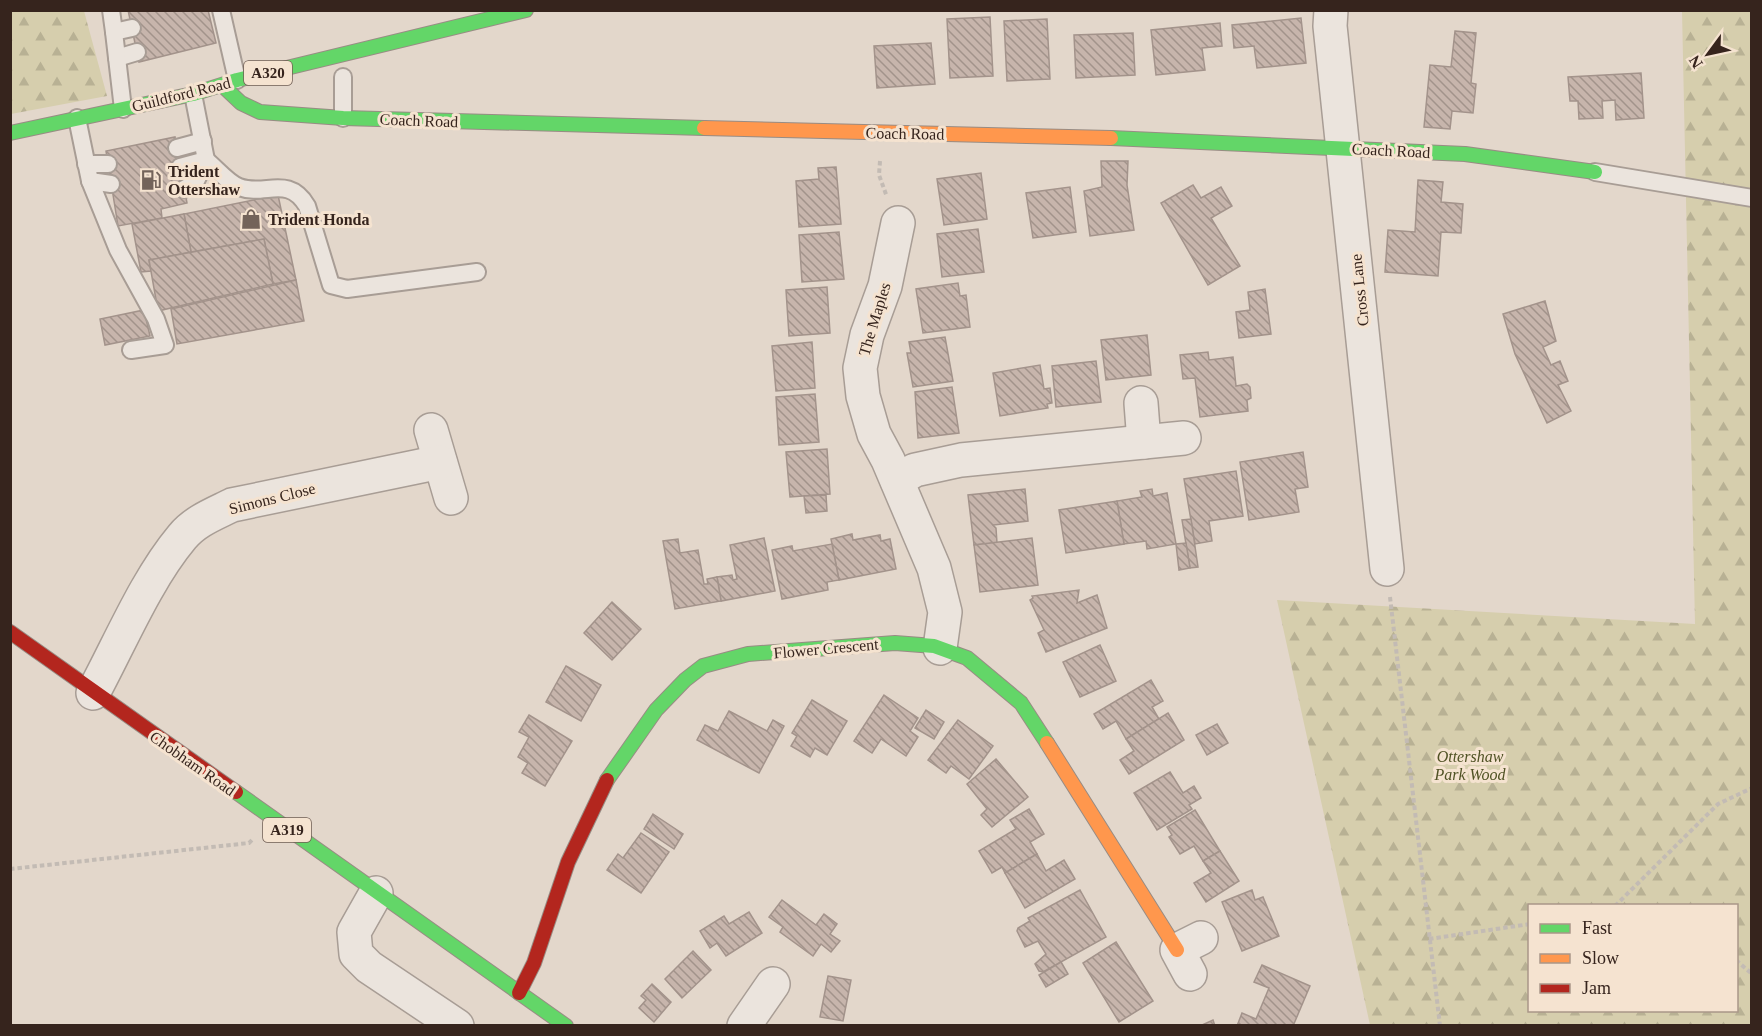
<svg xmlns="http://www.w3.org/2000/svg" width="1762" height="1036" viewBox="0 0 1762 1036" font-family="Georgia,serif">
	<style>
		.forest { fill: url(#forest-firs); fill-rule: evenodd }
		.building { fill: url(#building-back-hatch); stroke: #a3938b; stroke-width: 1.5 }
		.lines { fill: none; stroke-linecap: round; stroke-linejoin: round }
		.lane-casing { stroke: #a89d95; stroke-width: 20 }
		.street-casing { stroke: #a89d95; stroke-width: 36 }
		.fast-casing { stroke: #988c84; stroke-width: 16 }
		.slow-casing { stroke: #988c84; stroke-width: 16 }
		.jam-casing { stroke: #988c84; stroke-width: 16 }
		.path { stroke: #c3bbb4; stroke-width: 4; stroke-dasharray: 4.5 3; stroke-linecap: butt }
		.lane { stroke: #ebe4dd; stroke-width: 16 }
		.street { stroke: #ebe4dd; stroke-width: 33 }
		.fast { stroke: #63d668; stroke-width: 14 }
		.slow { stroke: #ff974d; stroke-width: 14 }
		.jam { stroke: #b3261e; stroke-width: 14 }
		.labels { text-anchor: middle; stroke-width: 6; stroke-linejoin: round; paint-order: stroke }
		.shield { fill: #f5e3d0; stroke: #6f5d53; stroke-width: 1.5 }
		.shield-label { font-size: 15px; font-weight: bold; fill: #36241d }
		.street-label { font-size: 16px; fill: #36241d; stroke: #f5e3d0 }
		.poi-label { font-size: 16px; font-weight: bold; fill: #36241d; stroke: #f5e3d0; text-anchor: start }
		.park-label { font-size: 16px; font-style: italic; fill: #505224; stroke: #f5e3d0 }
	</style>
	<defs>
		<pattern id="forest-firs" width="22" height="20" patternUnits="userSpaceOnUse" patternTransform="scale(1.5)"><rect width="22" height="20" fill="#d6cead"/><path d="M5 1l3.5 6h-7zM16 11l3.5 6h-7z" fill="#b8b194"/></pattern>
		<pattern id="building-back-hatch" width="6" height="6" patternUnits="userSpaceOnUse" patternTransform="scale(1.5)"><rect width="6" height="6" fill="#c7b5ac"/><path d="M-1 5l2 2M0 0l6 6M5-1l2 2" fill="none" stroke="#a2938b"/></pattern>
	</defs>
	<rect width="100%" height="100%" fill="#e3d7cb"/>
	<g class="forest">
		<path d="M 11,11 L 84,11 L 107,96 L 11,114 Z"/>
		<path d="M 1682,11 L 1751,11 L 1751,1025 L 1370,1025 L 1277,600 L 1695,624 ZM 1530,906 L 1736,906 L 1736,1010 L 1530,1010 Z"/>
	</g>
	<g class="building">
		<path d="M 128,10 L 208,10 L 216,43 L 139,62 Z"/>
		<path d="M 990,17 L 993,76 L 950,78 L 947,19 Z"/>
		<path d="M 1301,18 L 1306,63 L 1257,68 L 1254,46 L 1234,48 L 1232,25 Z"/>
		<path d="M 1047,19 L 1050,79 L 1007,81 L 1004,21 Z"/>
		<path d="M 1220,23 L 1222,46 L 1202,48 L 1205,70 L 1156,75 L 1151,30 Z"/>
		<path d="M 1455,31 L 1476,33 L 1471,83 L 1476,84 L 1473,113 L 1452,111 L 1450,129 L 1424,127 L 1430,65 L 1451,67 Z"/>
		<path d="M 1133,33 L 1135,75 L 1076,78 L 1074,35 Z"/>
		<path d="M 931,43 L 935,84 L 877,88 L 874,46 Z"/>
		<path d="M 1641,73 L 1644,118 L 1616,120 L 1615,100 L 1602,101 L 1603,118 L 1579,119 L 1578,101 L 1570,101 L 1568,77 Z"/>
		<path d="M 175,137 L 187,203 L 161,209 L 162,218 L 118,226 L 106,151 Z"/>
		<path d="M 1101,161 L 1128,161 L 1127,185 L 1134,230 L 1090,236 L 1084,191 L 1102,187 Z"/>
		<path d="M 836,167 L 841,224 L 799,227 L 796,181 L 819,179 L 818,168 Z"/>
		<path d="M 981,173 L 987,219 L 944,225 L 937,179 Z"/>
		<path d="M 1418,180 L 1443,182 L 1441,202 L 1463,204 L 1461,233 L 1441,232 L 1438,276 L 1385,272 L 1388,230 L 1415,232 Z"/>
		<path d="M 1193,185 L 1201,198 L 1221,187 L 1232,206 L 1211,218 L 1240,266 L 1208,285 L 1161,203 Z"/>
		<path d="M 1070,187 L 1076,232 L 1033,238 L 1026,193 Z"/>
		<path d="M 278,195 L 296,280 L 273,284 L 264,239 L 191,252 L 184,214 Z"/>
		<path d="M 184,214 L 191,252 L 149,260 L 151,271 L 141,272 L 132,224 Z"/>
		<path d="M 978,229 L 984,272 L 942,277 L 937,234 Z"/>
		<path d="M 839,232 L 844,279 L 802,282 L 799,235 Z"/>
		<path d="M 264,239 L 273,284 L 158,311 L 149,260 Z"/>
		<path d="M 296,280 L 304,321 L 177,344 L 171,309 Z"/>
		<path d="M 958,283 L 960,296 L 966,295 L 970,327 L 923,333 L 916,289 Z"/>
		<path d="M 827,287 L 830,333 L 789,336 L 786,290 Z"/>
		<path d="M 1265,289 L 1271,334 L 1239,338 L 1236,312 L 1250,310 L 1248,292 Z"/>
		<path d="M 1545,301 L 1556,341 L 1543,347 L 1551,365 L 1560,361 L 1568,381 L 1558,385 L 1571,411 L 1547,423 L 1515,354 L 1503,314 Z"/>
		<path d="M 144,310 L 150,336 L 105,345 L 100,319 Z"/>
		<path d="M 1147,335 L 1151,375 L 1106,380 L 1101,340 Z"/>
		<path d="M 945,337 L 953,381 L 913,387 L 907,353 L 911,353 L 909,342 Z"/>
		<path d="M 812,342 L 815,388 L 776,391 L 772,346 Z"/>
		<path d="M 1208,352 L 1209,360 L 1233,357 L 1236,386 L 1247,384 L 1250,387 L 1251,398 L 1247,400 L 1248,411 L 1200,417 L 1195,378 L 1183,379 L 1180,355 Z"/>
		<path d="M 1096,361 L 1101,402 L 1056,407 L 1052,366 Z"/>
		<path d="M 1040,365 L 1044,389 L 1050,388 L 1052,403 L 1047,404 L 1048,408 L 1000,416 L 993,373 Z"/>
		<path d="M 952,387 L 959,433 L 918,438 L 915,392 Z"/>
		<path d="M 815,394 L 819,442 L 779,445 L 776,397 Z"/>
		<path d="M 827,449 L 830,494 L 790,497 L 786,452 Z"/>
		<path d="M 1303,452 L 1308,487 L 1295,489 L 1299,512 L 1249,520 L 1240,462 Z"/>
		<path d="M 1236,471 L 1243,516 L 1209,521 L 1212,541 L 1195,544 L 1184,479 Z"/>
		<path d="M 1025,489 L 1028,521 L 993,525 L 996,528 L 997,543 L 974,545 L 968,495 Z"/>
		<path d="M 1152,489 L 1153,496 L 1167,493 L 1176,544 L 1147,549 L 1146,541 L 1124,544 L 1117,501 L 1142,497 L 1140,491 Z"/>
		<path d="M 826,495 L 827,511 L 806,513 L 804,496 Z"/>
		<path d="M 1117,501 L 1124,544 L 1066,553 L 1059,510 Z"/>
		<path d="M 1191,519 L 1198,567 L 1190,568 L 1182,520 Z"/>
		<path d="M 852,534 L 853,540 L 880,535 L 881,541 L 890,539 L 896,569 L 839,580 L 831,539 Z"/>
		<path d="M 764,538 L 775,591 L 721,601 L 717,577 L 732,575 L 733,580 L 737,579 L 730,545 Z"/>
		<path d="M 1032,538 L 1038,585 L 980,592 L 974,545 Z"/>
		<path d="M 678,539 L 680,553 L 698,550 L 704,584 L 708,584 L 707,579 L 717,577 L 721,601 L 675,609 L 663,541 Z"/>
		<path d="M 1186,543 L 1190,568 L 1179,570 L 1176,544 Z"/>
		<path d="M 832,544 L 839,580 L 827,582 L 828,590 L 782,599 L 772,550 L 792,546 L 793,551 Z"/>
		<path d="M 1079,590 L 1077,603 L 1097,595 L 1107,628 L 1046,652 L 1038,633 L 1044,630 L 1030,600 L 1033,598 L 1032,596 Z"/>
		<path d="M 612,602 L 641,629 L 612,660 L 584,633 Z"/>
		<path d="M 1100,645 L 1116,681 L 1080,697 L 1063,662 Z"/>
		<path d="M 566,666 L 601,685 L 581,721 L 546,702 Z"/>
		<path d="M 1151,680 L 1163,701 L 1152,707 L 1159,719 L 1126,739 L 1116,721 L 1103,729 L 1094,714 Z"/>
		<path d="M 884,695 L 918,718 L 910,731 L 918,737 L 906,756 L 881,739 L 872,753 L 854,741 Z"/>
		<path d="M 812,700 L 847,721 L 827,755 L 815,748 L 810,757 L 791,746 L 797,736 L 792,733 Z"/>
		<path d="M 926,710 L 944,722 L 934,739 L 915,728 Z"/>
		<path d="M 729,711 L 767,731 L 773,720 L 784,726 L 759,773 L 697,740 L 705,725 L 718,731 Z"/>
		<path d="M 1168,713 L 1184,740 L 1129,774 L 1120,760 L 1134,751 L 1126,739 Z"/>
		<path d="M 529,715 L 572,741 L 545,786 L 522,773 L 528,763 L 518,757 L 529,737 L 519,732 Z"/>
		<path d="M 958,720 L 993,746 L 969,779 L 951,766 L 946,773 L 928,760 Z"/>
		<path d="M 1217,724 L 1228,743 L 1207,755 L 1196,735 Z"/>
		<path d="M 996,759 L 1028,797 L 992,827 L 981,815 L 987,809 L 967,784 Z"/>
		<path d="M 1170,772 L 1183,793 L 1194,786 L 1201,798 L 1189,805 L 1192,809 L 1157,830 L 1134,793 Z"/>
		<path d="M 1029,809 L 1044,834 L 1030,842 L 1037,854 L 1005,873 L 1002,867 L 992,873 L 979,851 L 1016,829 L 1010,820 Z"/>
		<path d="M 1195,810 L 1220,851 L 1203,861 L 1194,846 L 1180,854 L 1169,837 L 1172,835 L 1167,827 Z"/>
		<path d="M 653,814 L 683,834 L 674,849 L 644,829 Z"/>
		<path d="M 641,833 L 669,852 L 641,893 L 607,870 L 618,854 L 623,858 Z"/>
		<path d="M 1220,851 L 1239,881 L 1206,902 L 1194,883 L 1211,873 L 1203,861 Z"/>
		<path d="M 1037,854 L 1046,871 L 1064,860 L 1075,879 L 1025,908 L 1005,873 Z"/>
		<path d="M 1080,890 L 1106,937 L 1043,972 L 1039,971 L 1035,964 L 1046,954 L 1038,941 L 1025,947 L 1017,931 L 1018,928 L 1030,921 L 1028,918 Z"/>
		<path d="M 1252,890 L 1255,900 L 1263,897 L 1279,936 L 1242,951 L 1222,902 Z"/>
		<path d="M 782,900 L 816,925 L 824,914 L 837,924 L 830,934 L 840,941 L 831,952 L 821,944 L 813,956 L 780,932 L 783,927 L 769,917 Z"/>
		<path d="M 749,912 L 762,933 L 726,956 L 717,943 L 710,948 L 700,931 L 724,916 L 729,924 Z"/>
		<path d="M 1116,942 L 1153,1001 L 1119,1022 L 1083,963 Z"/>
		<path d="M 693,951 L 711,970 L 682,998 L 665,979 Z"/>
		<path d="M 1061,962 L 1068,974 L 1046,987 L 1039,975 Z"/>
		<path d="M 1262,965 L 1310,986 L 1293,1026 L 1237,1026 L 1242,1013 L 1256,1019 L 1269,988 L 1254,982 Z"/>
		<path d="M 828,976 L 851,980 L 843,1021 L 820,1017 Z"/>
		<path d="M 652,984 L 671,1002 L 654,1022 L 639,1008 L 646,1000 L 641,996 Z"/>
		<path d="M 1213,1020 L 1215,1026 L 1200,1026 Z"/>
	</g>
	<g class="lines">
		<g class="lane-casing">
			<g id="lane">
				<path d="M 111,10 L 114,32"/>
				<path d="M 221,10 L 237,80"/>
				<path d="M 117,58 L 137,52"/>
				<path d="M 343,77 L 343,118"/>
				<path d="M 123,109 L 114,32 L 132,28"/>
				<path d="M 77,118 L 90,181 L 111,184"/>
				<path d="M 177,148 L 203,141"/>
				<path d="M 86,164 L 108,164"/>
				<path d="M 180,167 L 206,160 L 193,94"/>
				<path d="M 1595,172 L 1752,198"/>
				<path d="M 90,181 L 118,250 L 156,319 L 165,345 L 131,350"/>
				<path d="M 184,189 L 195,183 L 206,160 C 216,168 228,183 239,187 C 265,197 288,174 307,206 L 331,285 L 347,289 L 477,272"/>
			</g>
		</g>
		<g class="street-casing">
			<g id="street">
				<path d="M 1331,10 L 1330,26 L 1387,569"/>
				<path d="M 898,223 L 885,286 L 867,335 L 860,368 L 863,396 L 874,434 L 888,460 L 934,568 L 945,612 L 940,648"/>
				<path d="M 1141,403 L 1144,442"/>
				<path d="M 431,430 L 451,498"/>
				<path d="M 897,480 L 915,470 L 961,460 L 1184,438"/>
				<path d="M 93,693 C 120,643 146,580 182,537 C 195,521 214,514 232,505 L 440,462"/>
				<path d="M 376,893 L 354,932 L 356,954 L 369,967 L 457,1026"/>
				<path d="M 1190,974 L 1177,950 L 1201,938"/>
				<path d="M 744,1026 L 773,984"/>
			</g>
		</g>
		<g class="fast-casing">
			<g id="fast">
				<path d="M 223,86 L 241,103 L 260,112 L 343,118 L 704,128"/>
				<path d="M 10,133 L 193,94 L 237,80 L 526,10"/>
				<path d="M 1111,138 L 1465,154 L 1595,172"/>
				<path d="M 607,780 L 656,710 L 685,680 L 703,666 L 748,654 L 895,643 L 934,646 L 967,658 L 1021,703 L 1047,743"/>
				<path d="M 236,792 L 566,1026"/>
			</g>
		</g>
		<g class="slow-casing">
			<g id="slow">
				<path d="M 704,128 L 1111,138"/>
				<path d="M 1047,743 L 1177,950"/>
			</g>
		</g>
		<g class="jam-casing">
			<g id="jam">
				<path d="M 10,632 L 236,792"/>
				<path d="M 519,993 L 534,963 L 568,862 L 607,780"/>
			</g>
		</g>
		<g class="path">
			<path d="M 880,161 L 879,175 L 887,197"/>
			<path d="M 1390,597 L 1440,1026"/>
			<path d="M 10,869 L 249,843 L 253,839"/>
			<path d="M 1615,906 L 1718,804 L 1752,788"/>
			<path d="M 1429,939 L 1530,924"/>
			<path d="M 1736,960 L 1752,974"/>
		</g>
		<use href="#lane" class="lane"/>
		<use href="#street" class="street"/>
		<use href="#fast" class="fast"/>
		<use href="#slow" class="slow"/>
		<use href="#jam" class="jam"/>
	</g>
	<defs>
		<g id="fuel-bare" transform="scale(1.62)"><path d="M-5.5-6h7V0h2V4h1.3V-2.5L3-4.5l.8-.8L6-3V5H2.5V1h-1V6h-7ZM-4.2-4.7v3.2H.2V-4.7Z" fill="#73635a" stroke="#f5e3d0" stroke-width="2.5" paint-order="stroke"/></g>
		<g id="shop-bare" transform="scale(1.62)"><path d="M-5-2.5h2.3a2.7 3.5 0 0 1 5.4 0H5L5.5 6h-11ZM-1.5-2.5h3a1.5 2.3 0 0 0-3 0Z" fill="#73635a" stroke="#f5e3d0" stroke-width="2.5" paint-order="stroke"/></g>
	</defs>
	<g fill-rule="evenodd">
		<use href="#fuel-bare" x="151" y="180"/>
		<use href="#shop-bare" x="251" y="219"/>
	</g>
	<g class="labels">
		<g class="shield">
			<rect x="244" y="61" width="48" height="24" rx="4.5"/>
			<rect x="263" y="818" width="48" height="24" rx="4.5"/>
		</g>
		<g class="shield-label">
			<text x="268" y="78">A320</text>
			<text x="287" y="835">A319</text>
		</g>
		<g class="street-label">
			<text transform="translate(181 94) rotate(-14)" y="6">Guildford Road</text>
			<text transform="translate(419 120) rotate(2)" y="6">Coach Road</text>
			<text transform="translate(905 133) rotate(1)" y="6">Coach Road</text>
			<text transform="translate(1391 150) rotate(3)" y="6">Coach Road</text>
			<text transform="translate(1359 290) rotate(-96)" y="6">Cross Lane</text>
			<text transform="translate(874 319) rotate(-73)" y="6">The Maples</text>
			<text transform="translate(272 498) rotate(-14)" y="6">Simons Close</text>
			<text transform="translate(826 648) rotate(-5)" y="6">Flower Crescent</text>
			<text transform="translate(193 763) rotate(35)" y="6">Chobham Road</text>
		</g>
		<g class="poi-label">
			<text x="168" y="177">Trident<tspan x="168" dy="18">Ottershaw</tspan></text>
			<text x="268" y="225">Trident Honda</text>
		</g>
		<g class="park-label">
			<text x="1470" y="762">Ottershaw<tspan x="1470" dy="18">Park Wood</tspan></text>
		</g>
	</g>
	<rect width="1762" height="1036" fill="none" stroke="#36241d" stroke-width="24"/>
	<rect x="1528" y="904" width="210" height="108" fill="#f5e3d0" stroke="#a99788" stroke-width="1.5"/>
	<rect x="1540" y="924" width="30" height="9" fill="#63d668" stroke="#a99788" stroke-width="1.5"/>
	<text x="1582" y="934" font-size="18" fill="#36241d">Fast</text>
	<rect x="1540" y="954" width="30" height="9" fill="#ff974d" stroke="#a99788" stroke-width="1.5"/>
	<text x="1582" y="964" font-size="18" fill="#36241d">Slow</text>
	<rect x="1540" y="984" width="30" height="9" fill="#b3261e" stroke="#a99788" stroke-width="1.5"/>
	<text x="1582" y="994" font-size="18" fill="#36241d">Jam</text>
	<g transform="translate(1708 54) rotate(237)" stroke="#f5e3d0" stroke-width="4.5" paint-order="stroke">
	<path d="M0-4.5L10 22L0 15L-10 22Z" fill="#36241d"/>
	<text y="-9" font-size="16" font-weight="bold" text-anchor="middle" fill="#36241d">N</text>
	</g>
</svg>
